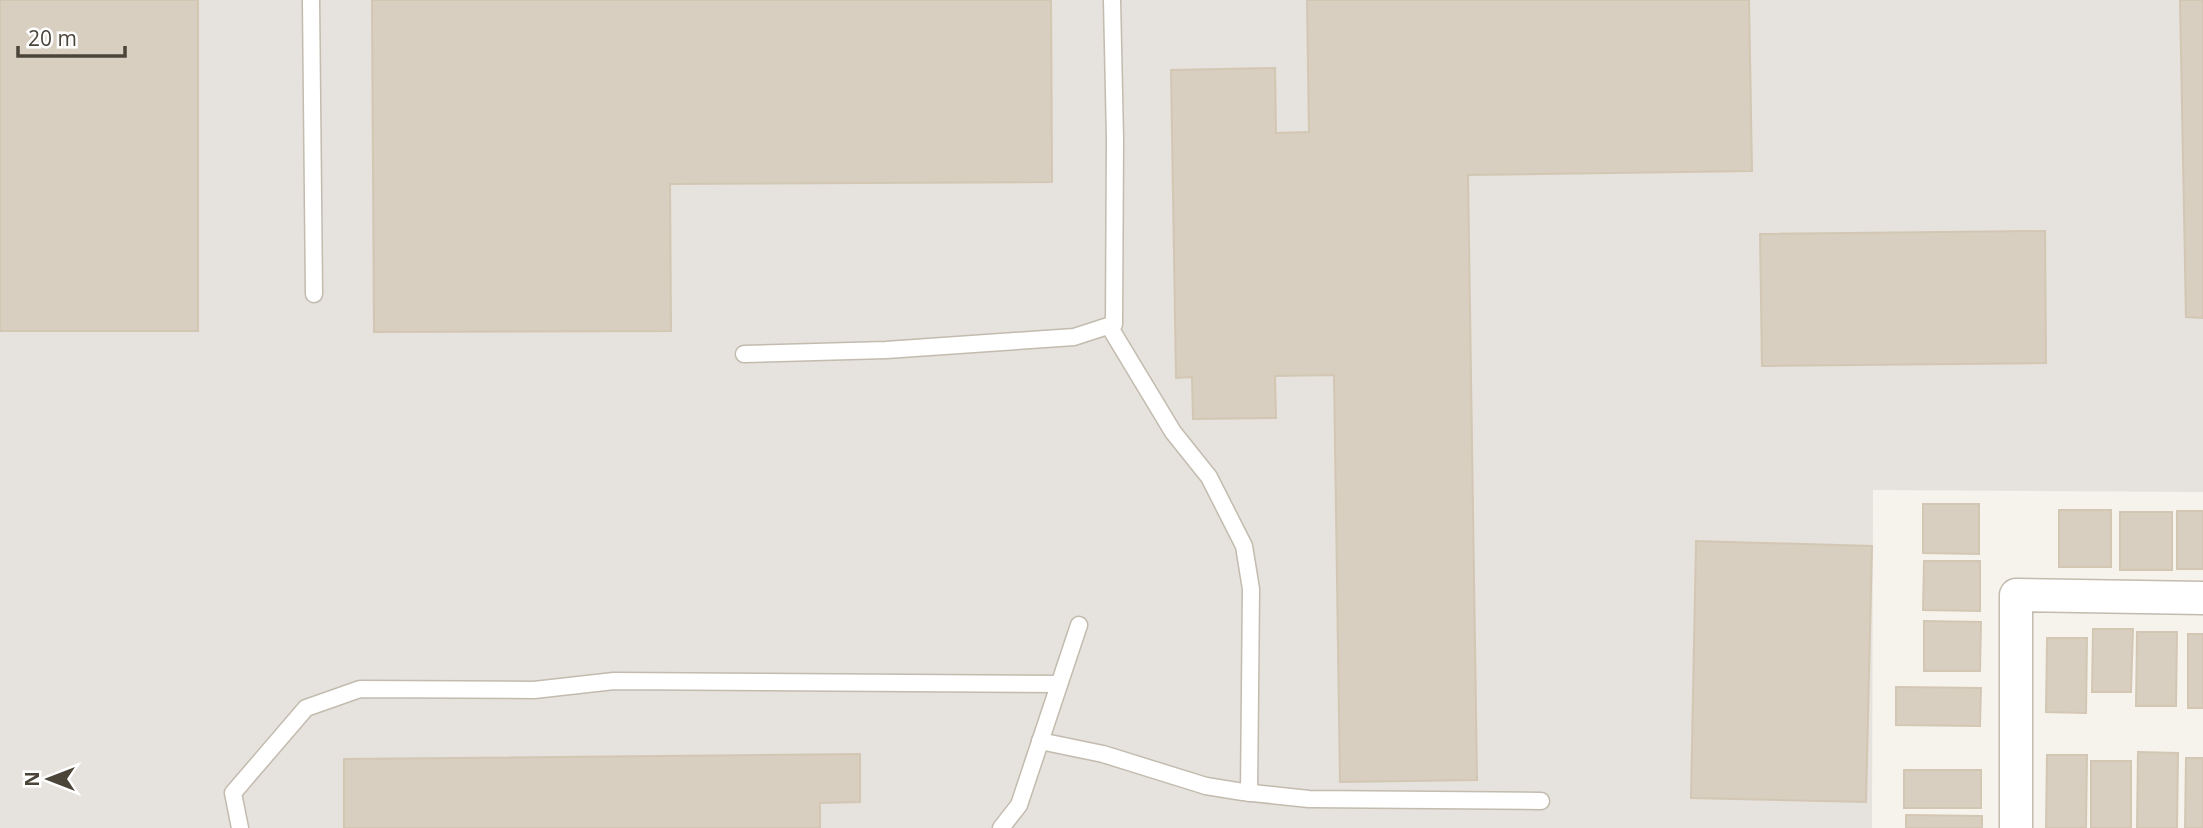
<svg xmlns="http://www.w3.org/2000/svg" width="2203" height="828" viewBox="0 0 2203 828" font-family="'Open Sans',sans-serif">
	<style>
		.industrial { fill: #e6e2dd }
		.building { fill: #d8cfc1; stroke: #d3c7b4; stroke-width: 2 }
		.lines { fill: none; stroke-linecap: round; stroke-linejoin: round }
		.lane-casing { stroke: #c2bbae; stroke-width: 19 }
		.street-casing { stroke: #c2bbae; stroke-width: 35 }
		.lane { stroke: #fff; stroke-width: 16 }
		.street { stroke: #fff; stroke-width: 32 }
	</style>
	<rect width="100%" height="100%" fill="#f6f3ec"/>
	<path class="industrial" d="M 0,0 L 2203,0 L 2203,492 L 1873,490 L 1872,828 L 0,828 Z"/>
	<g class="building">
		<rect x="0" y="0" width="198" height="331"/>
		<path d="M 372,0 L 1051,0 L 1052,182 L 670,184 L 671,331 L 374,332 Z"/>
		<path d="M 1307,0 L 1749,0 L 1752,171 L 1468,175 L 1477,780 L 1340,782 L 1334,375 L 1275,376 L 1276,418 L 1193,419 L 1192,377 L 1176,378 L 1171,70 L 1275,68 L 1276,133 L 1309,132 Z"/>
		<path d="M 2180,0 L 2203,0 L 2203,318 L 2186,317 Z"/>
		<path d="M 2045,231 L 2046,363 L 1762,366 L 1760,234 Z"/>
		<path d="M 1923,504 L 1979,504 L 1979,554 L 1923,553 Z"/>
		<rect x="2059" y="510" width="52" height="57"/>
		<rect x="2177" y="511" width="26" height="58"/>
		<rect x="2120" y="512" width="52" height="58"/>
		<path d="M 1696,541 L 1872,546 L 1866,802 L 1691,798 Z"/>
		<path d="M 1924,561 L 1980,561 L 1980,611 L 1923,610 Z"/>
		<path d="M 1924,621 L 1981,622 L 1980,671 L 1924,671 Z"/>
		<path d="M 2093,629 L 2133,629 L 2131,692 L 2092,692 Z"/>
		<path d="M 2137,632 L 2177,632 L 2176,706 L 2136,706 Z"/>
		<rect x="2188" y="634" width="15" height="74"/>
		<path d="M 2047,638 L 2087,638 L 2086,713 L 2046,712 Z"/>
		<path d="M 1896,687 L 1981,688 L 1980,726 L 1896,725 Z"/>
		<path d="M 2138,752 L 2178,753 L 2177,828 L 2137,828 Z"/>
		<path d="M 860,754 L 860,802 L 820,803 L 820,828 L 344,828 L 344,759 Z"/>
		<path d="M 2047,755 L 2087,755 L 2086,828 L 2046,828 Z"/>
		<path d="M 2186,758 L 2203,758 L 2203,828 L 2185,828 Z"/>
		<rect x="2091" y="761" width="40" height="67"/>
		<rect x="1904" y="770" width="77" height="38"/>
		<path d="M 1906,815 L 1982,816 L 1982,828 L 1906,828 Z"/>
	</g>
	<g class="lines">
		<g class="lane-casing">
			<g id="lane">
				<path d="M 311,0 L 314,294"/>
				<path d="M 1109,326 L 1173,432 L 1209,477 L 1244,546 L 1251,589 L 1249,793"/>
				<path d="M 744,354 L 886,350 L 1074,337 L 1114,324 L 1115,139 L 1112,0"/>
				<path d="M 1040,741 L 1103,754 L 1206,786 L 1243,792 L 1309,799 L 1541,801"/>
				<path d="M 240,828 L 233,793 L 306,708 L 360,689 L 534,690 L 614,681 L 1059,684"/>
				<path d="M 1001,828 L 1019,805 L 1079,625"/>
			</g>
		</g>
		<g class="street-casing">
			<path id="street" d="M 2016,828 L 2016,595 L 2203,598"/>
		</g>
		<use href="#lane" class="lane"/>
		<use href="#street" class="street"/>
	</g>
	<g transform="translate(49 779) rotate(270)" stroke="#ffffff" stroke-width="5" paint-order="stroke">
	<path d="M0-5L12 26L0 18L-12 26Z" fill="#4b4439"/>
	<text y="-10" font-size="19" font-weight="bold" text-anchor="middle" fill="#4b4439">N</text>
	</g>
	<path d="M18 46v10h107v-10" fill="none" stroke="#4b4439" stroke-width="3.5"/>
	<text x="28" y="46" font-size="21" fill="#4b4439" stroke="#ffffff" stroke-width="5" paint-order="stroke">20 m</text>
</svg>
